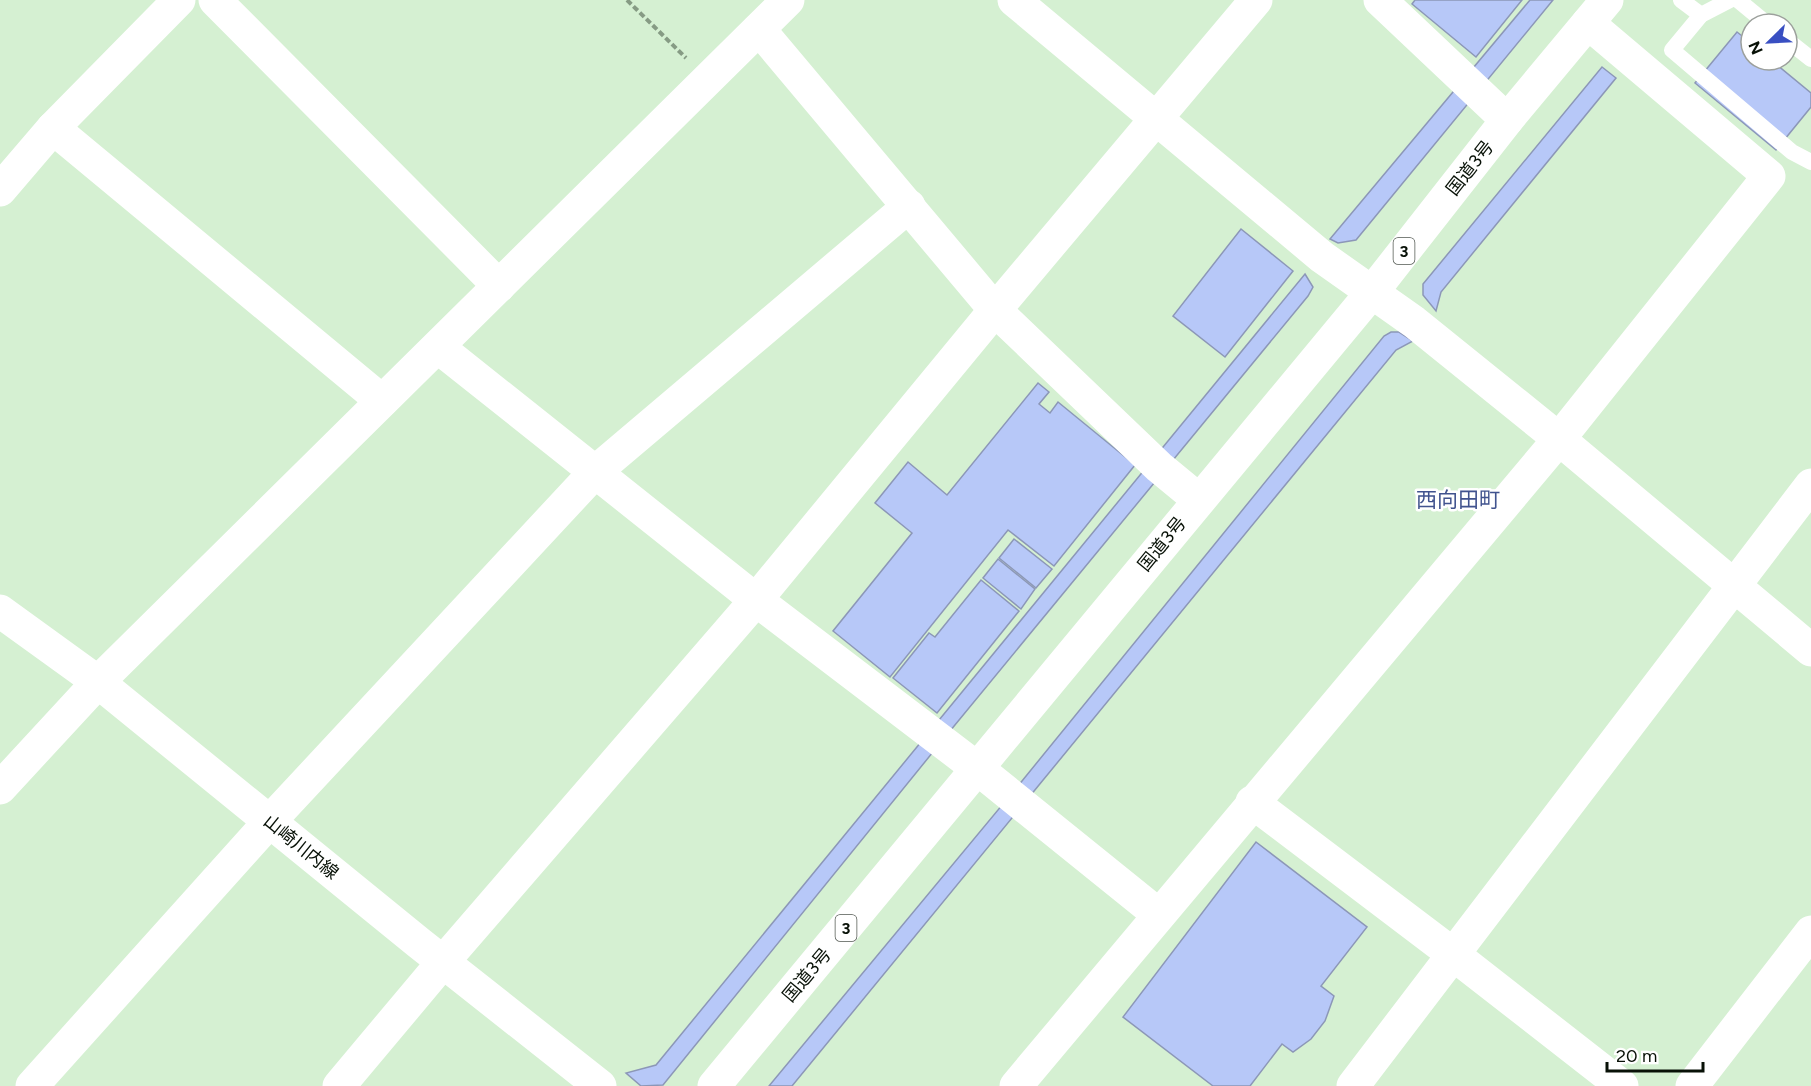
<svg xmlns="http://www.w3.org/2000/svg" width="1811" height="1086" viewBox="0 0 1811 1086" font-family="Figtree,'Noto Sans JP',sans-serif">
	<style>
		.building { fill: #b7c8f8; stroke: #8c97b7; stroke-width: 1.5 }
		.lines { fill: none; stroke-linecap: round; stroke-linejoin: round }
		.path { stroke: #869b84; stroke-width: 4; stroke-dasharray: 6 3; stroke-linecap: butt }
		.lane { stroke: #fff; stroke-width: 16 }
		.street { stroke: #fff; stroke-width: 33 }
		.secondary { stroke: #fff; stroke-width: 33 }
		.highway { stroke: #fff; stroke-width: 33 }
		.labels { text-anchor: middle; stroke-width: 5; stroke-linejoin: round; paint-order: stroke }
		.shield { fill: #fff; stroke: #525851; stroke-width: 1.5 }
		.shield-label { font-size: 16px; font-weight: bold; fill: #081107 }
		.street-label { font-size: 18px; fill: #081107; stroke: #fff }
		.quarter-label { font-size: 21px; fill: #41538e; stroke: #fff }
	</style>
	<rect width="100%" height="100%" fill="#d5f0d2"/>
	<g class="building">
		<path d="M 1415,0 L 1522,0 L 1476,57 L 1412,4 Z"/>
		<path d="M 1530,0 L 1553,0 L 1356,240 L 1338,243 L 1330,239 Z"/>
		<path d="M 1737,32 L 1751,43 L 1751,60 L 1771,60 L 1811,93 L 1811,107 L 1776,150 L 1695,83 Z"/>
		<path d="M 1602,67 L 1616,78 L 1441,292 L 1436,311 L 1423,295 L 1423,284 Z"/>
		<path d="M 1241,229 L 1293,271 L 1225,357 L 1173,316 Z"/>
		<path d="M 1305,274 L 1313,287 L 1308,296 L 950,731 L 663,1085 L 641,1086 L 626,1073 L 656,1065 Z"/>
		<path d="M 1391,332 L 1399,332 L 1413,341 L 1396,350 L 792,1086 L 769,1086 L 1022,781 L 1384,336 Z"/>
		<path d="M 1038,383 L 1049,392 L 1039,404 L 1050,413 L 1058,402 L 1135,465 L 1054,566 L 1008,530 L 890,677 L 833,631 L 912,533 L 875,503 L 908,462 L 947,495 Z"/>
		<path d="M 1014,539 L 1052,569 L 1036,588 L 999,558 Z"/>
		<path d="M 998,559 L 1035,589 L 1021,609 L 983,578 Z"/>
		<path d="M 981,580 L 1019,611 L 937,713 L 893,678 L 929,633 L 935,637 Z"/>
		<path d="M 1256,842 L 1367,927 L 1321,986 L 1334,996 L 1325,1021 L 1311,1039 L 1293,1052 L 1282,1044 L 1250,1086 L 1213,1086 L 1123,1017 Z"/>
	</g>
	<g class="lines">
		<path class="path" d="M 627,0 L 686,58"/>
		<g class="lane">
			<path d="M 1681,0 L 1701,15"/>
			<path d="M 1730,0 L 1701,15 L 1672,50 L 1792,152 L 1811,162"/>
			<path d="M 1738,0 L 1767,24"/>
			<path d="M 1787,40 L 1811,59"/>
		</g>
		<g class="street">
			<path d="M 215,0 L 499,286"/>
			<path d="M 1014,0 L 1322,257 L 1414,322 L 1559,439 L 1811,650"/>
			<path d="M 1380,0 L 1507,120"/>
			<path d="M 759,29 L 995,310 L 1159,467 L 1199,500"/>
			<path d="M 53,128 L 382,401"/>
			<path d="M 0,190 L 53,128 L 179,0"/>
			<path d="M 438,347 L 756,600 L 978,769 L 1159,915"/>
			<path d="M 1252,802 L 1454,955 L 1622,1086"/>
			<path d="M 32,1086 L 270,821 L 595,472 L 909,206"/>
			<path d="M 339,1086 L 443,962 L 756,600 L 995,310 L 1256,0"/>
			<path d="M 1016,1086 L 1559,439 L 1769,176 L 1588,23"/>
			<path d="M 1353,1086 L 1811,485"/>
			<path d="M 1692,1086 L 1811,932"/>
		</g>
		<g class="secondary">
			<path d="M 0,611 L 98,682 L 419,943 L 600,1086"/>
			<path d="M 0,788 L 98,682 L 788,0"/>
		</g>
		<path class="highway" d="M 714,1086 L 1373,291 L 1507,120 L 1607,0"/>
	</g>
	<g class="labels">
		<g class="shield">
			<rect x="1393.5" y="238" width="21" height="26" rx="4.5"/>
			<rect x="835.5" y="915" width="21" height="26" rx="4.5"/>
		</g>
		<g class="shield-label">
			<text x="1404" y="257">3</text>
			<text x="846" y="934">3</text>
		</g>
		<g class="street-label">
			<text transform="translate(1470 168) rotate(-52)" y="6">国道3号</text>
			<text transform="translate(1162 544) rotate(-51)" y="6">国道3号</text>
			<text transform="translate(301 847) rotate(39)" y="6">山崎川内線</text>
			<text transform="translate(807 975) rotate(-50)" y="6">国道3号</text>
		</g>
		<g class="quarter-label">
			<text x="1458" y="507">西向田町</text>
		</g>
	</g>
	<g transform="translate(1769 42) rotate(246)"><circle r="28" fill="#ffffff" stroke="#9ca09c" stroke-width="1.5"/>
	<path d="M0-4.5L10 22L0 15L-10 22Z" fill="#394fc2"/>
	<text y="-9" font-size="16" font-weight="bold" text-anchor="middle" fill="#081107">N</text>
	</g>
	<path d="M1607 1062v9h96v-9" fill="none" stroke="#081107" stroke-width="3"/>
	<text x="1616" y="1062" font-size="18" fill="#081107" stroke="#ffffff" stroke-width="4.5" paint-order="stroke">20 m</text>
</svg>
